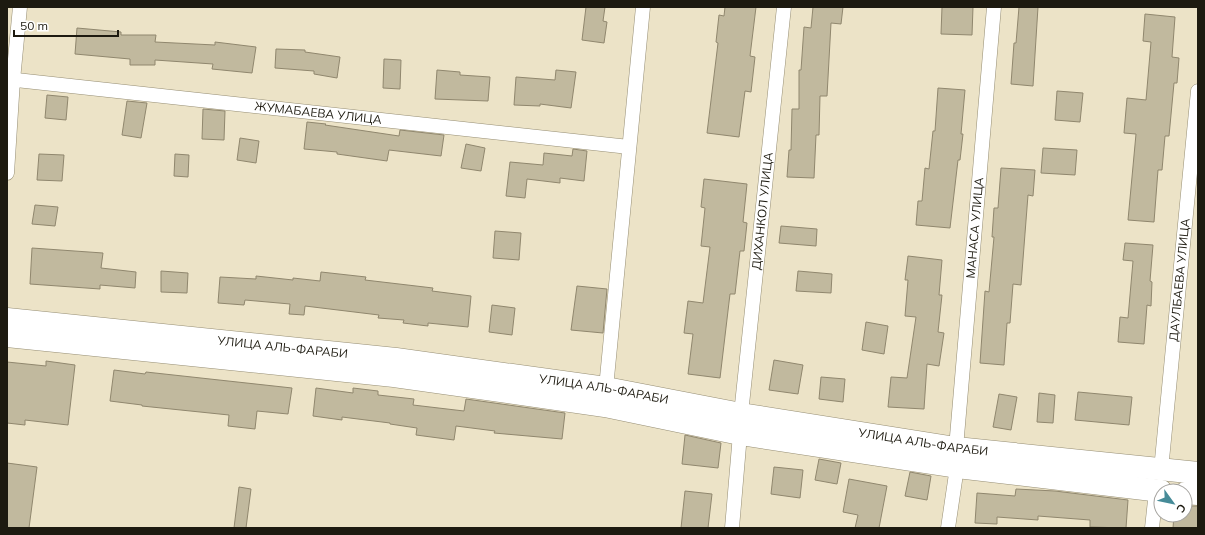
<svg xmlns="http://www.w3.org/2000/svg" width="1205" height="535" viewBox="0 0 1205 535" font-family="Mulish,sans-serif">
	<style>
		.building { fill: #c1b99e; stroke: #90876e }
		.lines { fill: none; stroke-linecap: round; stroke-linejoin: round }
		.street-casing { stroke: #968e74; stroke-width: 15 }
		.primary-casing { stroke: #968e74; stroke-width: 23 }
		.street { stroke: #fff; stroke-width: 14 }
		.primary { stroke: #fff; stroke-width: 22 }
		.labels { text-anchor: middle; stroke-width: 3; stroke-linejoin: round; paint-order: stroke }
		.street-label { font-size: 12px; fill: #1d1a10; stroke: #fff }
	</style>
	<rect width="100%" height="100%" fill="#ece3c7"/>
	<g class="building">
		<path d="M 586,7 L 605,7 L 603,21 L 607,22 L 604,43 L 582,40 Z"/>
		<path d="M 725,7 L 756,7 L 750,56 L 755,57 L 751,92 L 745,91 L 739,137 L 707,133 L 718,43 L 716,42 L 719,15 L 724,16 Z"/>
		<path d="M 813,7 L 843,7 L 841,24 L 831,23 L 827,96 L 820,96 L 819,135 L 816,135 L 814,178 L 787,177 L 789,150 L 791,150 L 792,109 L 799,109 L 799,70 L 801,70 L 804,27 L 811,28 Z"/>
		<path d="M 942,7 L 973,7 L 972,35 L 941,34 Z"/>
		<path d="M 1019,7 L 1038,7 L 1033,86 L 1011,84 L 1014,43 L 1016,43 Z"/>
		<path d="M 1145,14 L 1175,17 L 1172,57 L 1179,58 L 1177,83 L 1174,83 L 1169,136 L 1165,136 L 1162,170 L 1158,170 L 1154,222 L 1128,220 L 1136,134 L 1124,133 L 1127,98 L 1146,100 L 1151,42 L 1143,41 Z"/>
		<path d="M 77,28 L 121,32 L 121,35 L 156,35 L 155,42 L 215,45 L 215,42 L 256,47 L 252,73 L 212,69 L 213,64 L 155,60 L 155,65 L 130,65 L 130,59 L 75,54 Z"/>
		<path d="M 276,49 L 305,50 L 305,52 L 340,57 L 337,78 L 314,74 L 314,71 L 275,68 Z"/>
		<path d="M 384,59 L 401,60 L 400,89 L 383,88 Z"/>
		<path d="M 437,70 L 460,72 L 460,75 L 490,77 L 488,101 L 435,99 Z"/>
		<path d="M 556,70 L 576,72 L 571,108 L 540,104 L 540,106 L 514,105 L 516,77 L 555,80 Z"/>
		<path d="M 938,88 L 965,90 L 961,134 L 963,134 L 960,160 L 958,160 L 950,228 L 916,225 L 918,201 L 922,201 L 925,168 L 929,169 L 933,131 L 935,131 Z"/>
		<path d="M 1057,91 L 1083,93 L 1080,122 L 1055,120 Z"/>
		<path d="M 47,95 L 68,97 L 66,120 L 45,118 Z"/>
		<path d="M 127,101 L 147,103 L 141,138 L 122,135 Z"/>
		<path d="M 203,109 L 225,111 L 224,140 L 202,139 Z"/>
		<path d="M 307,122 L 326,124 L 325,125 L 399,136 L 400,130 L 444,135 L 441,156 L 389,150 L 387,161 L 337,154 L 337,152 L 304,149 Z"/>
		<path d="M 240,138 L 259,141 L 256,163 L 237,160 Z"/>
		<path d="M 466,144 L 485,148 L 481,171 L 461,168 Z"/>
		<path d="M 1043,148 L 1077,150 L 1075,175 L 1041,173 Z"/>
		<path d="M 573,149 L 587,151 L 584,181 L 560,178 L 560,183 L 527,179 L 525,198 L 506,196 L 510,162 L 543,165 L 544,153 L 572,156 Z"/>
		<path d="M 39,154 L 64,155 L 62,181 L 37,180 Z"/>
		<path d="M 175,154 L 189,155 L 188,177 L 174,176 Z"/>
		<path d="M 1001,168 L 1035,170 L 1033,196 L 1028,195 L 1021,285 L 1013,284 L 1010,323 L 1007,323 L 1004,365 L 980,363 L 985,291 L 989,292 L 994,237 L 992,237 L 994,208 L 998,208 Z"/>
		<path d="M 704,179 L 747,184 L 743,222 L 747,223 L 744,251 L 740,251 L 735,294 L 730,294 L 720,378 L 688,374 L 693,334 L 684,333 L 688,301 L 703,303 L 710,247 L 701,246 L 705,208 L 701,207 Z"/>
		<path d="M 35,205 L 58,207 L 55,226 L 32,224 Z"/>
		<path d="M 781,226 L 817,229 L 816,246 L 779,243 Z"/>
		<path d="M 495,231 L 521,233 L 519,260 L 493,258 Z"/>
		<path d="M 1125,243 L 1153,245 L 1150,281 L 1152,282 L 1151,306 L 1147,305 L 1144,344 L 1118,342 L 1120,317 L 1128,318 L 1133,261 L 1123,260 Z"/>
		<path d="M 32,248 L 103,253 L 101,268 L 136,272 L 135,288 L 100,285 L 100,289 L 30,284 Z"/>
		<path d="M 908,256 L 942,260 L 939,295 L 942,295 L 938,332 L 944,333 L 939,366 L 927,364 L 924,409 L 888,407 L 891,377 L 907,378 L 916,317 L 905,316 L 908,280 L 905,280 Z"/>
		<path d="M 161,271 L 188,273 L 187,293 L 161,292 Z"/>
		<path d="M 798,271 L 832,274 L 831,293 L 796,291 Z"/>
		<path d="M 321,272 L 366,277 L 365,280 L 433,288 L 432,291 L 471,296 L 468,327 L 428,323 L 428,326 L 403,323 L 404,320 L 378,318 L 379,315 L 305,306 L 304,315 L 289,314 L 290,304 L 245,300 L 244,305 L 218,303 L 220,277 L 256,279 L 256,276 L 293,280 L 293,278 L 320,281 Z"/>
		<path d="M 577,286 L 607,289 L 603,333 L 571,330 Z"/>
		<path d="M 492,305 L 515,308 L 512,335 L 489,332 Z"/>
		<path d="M 866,322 L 888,326 L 884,354 L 862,350 Z"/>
		<path d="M 774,360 L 803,365 L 798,394 L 769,390 Z"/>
		<path d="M 46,361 L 75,365 L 68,425 L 25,420 L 25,425 L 7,423 L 7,362 L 46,366 Z"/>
		<path d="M 114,370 L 145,374 L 146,372 L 292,388 L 288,414 L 257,411 L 255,429 L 228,426 L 229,415 L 142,406 L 142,405 L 110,401 Z"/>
		<path d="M 821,377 L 845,379 L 843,402 L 819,399 Z"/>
		<path d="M 316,388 L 353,393 L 353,388 L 378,391 L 378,395 L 414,399 L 413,405 L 464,411 L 466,399 L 565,413 L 562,439 L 494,433 L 495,431 L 456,426 L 454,440 L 416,435 L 417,428 L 390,424 L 390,423 L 342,417 L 342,420 L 313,416 Z"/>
		<path d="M 1078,392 L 1132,397 L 1129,425 L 1075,420 Z"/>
		<path d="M 1039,393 L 1055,395 L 1053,423 L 1037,422 Z"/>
		<path d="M 999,394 L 1017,397 L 1011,430 L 993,427 Z"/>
		<path d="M 685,435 L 721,443 L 718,468 L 682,464 Z"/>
		<path d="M 819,459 L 841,463 L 837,484 L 815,480 Z"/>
		<path d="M 7,463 L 37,467 L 29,528 L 7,528 Z"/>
		<path d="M 774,467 L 803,470 L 800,498 L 771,494 Z"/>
		<path d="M 910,472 L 931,476 L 927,500 L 905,496 Z"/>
		<path d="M 849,479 L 887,486 L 879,528 L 855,528 L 858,515 L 843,512 Z"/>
		<path d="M 239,487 L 251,489 L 246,528 L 234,528 Z"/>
		<path d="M 1016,489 L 1055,491 L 1128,500 L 1126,528 L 1090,527 L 1090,520 L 1038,516 L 1038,520 L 997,517 L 997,524 L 975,523 L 977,493 L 1015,496 Z"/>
		<path d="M 685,491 L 712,494 L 708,528 L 681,528 Z"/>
		<path d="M 1185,506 L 1198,506 L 1198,528 L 1173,528 L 1174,515 L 1185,515 Z"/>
	</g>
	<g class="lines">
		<g class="street-casing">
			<g id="street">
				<path id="s1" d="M 7,79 L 629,147"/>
				<path d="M 7,173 L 13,80 L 20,7"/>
				<path d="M 606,388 L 643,7"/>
				<path id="s2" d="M 741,414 L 784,7"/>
				<path id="s3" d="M 956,448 L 994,7"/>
				<path id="s4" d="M 1161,470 L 1198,91"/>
				<path d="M 732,528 L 740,434"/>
				<path d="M 948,528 L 957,467"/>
				<path d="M 1152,528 L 1156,491"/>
			</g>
		</g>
		<g class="primary-casing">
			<g id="primary">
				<path id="s5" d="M 7,319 L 396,359 L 606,388 L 741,414 L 956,448 L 1198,473"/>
				<path d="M 7,336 L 394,376 L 605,406 L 740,434 L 957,467 L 1161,491"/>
				<path d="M 1185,493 L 1198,494"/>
			</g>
		</g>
		<use href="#street" class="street"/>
		<use href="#primary" class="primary"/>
	</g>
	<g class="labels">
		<g class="street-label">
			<text dy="4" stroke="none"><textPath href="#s1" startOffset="313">ЖУМАБАЕВА УЛИЦА</textPath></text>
			<text dy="4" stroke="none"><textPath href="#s2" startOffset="204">ДИХАНКОЛ УЛИЦА</textPath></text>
			<text dy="4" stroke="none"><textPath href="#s3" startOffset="221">МАНАСА УЛИЦА</textPath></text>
			<text dy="4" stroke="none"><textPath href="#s4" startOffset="191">ДАУЛБАЕВА УЛИЦА</textPath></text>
			<text dy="4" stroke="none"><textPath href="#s5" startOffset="277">УЛИЦА АЛЬ-ФАРАБИ</textPath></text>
			<text dy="4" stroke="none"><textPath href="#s5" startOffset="601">УЛИЦА АЛЬ-ФАРАБИ</textPath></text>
			<text dy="4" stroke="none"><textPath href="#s5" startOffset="925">УЛИЦА АЛЬ-ФАРАБИ</textPath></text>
		</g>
	</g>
	<rect width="1205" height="535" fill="none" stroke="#1d1a10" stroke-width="16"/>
	<g transform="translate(1173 503) rotate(123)"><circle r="19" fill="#ffffff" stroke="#a5a39f"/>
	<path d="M0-3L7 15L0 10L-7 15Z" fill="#468b98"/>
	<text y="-6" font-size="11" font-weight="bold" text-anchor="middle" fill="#1d1a10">С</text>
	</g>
	<path d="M14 30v6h104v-6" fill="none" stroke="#1d1a10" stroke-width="2"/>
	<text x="20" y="30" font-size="12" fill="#1d1a10" stroke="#ffffff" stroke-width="3" paint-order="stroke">50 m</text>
</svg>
